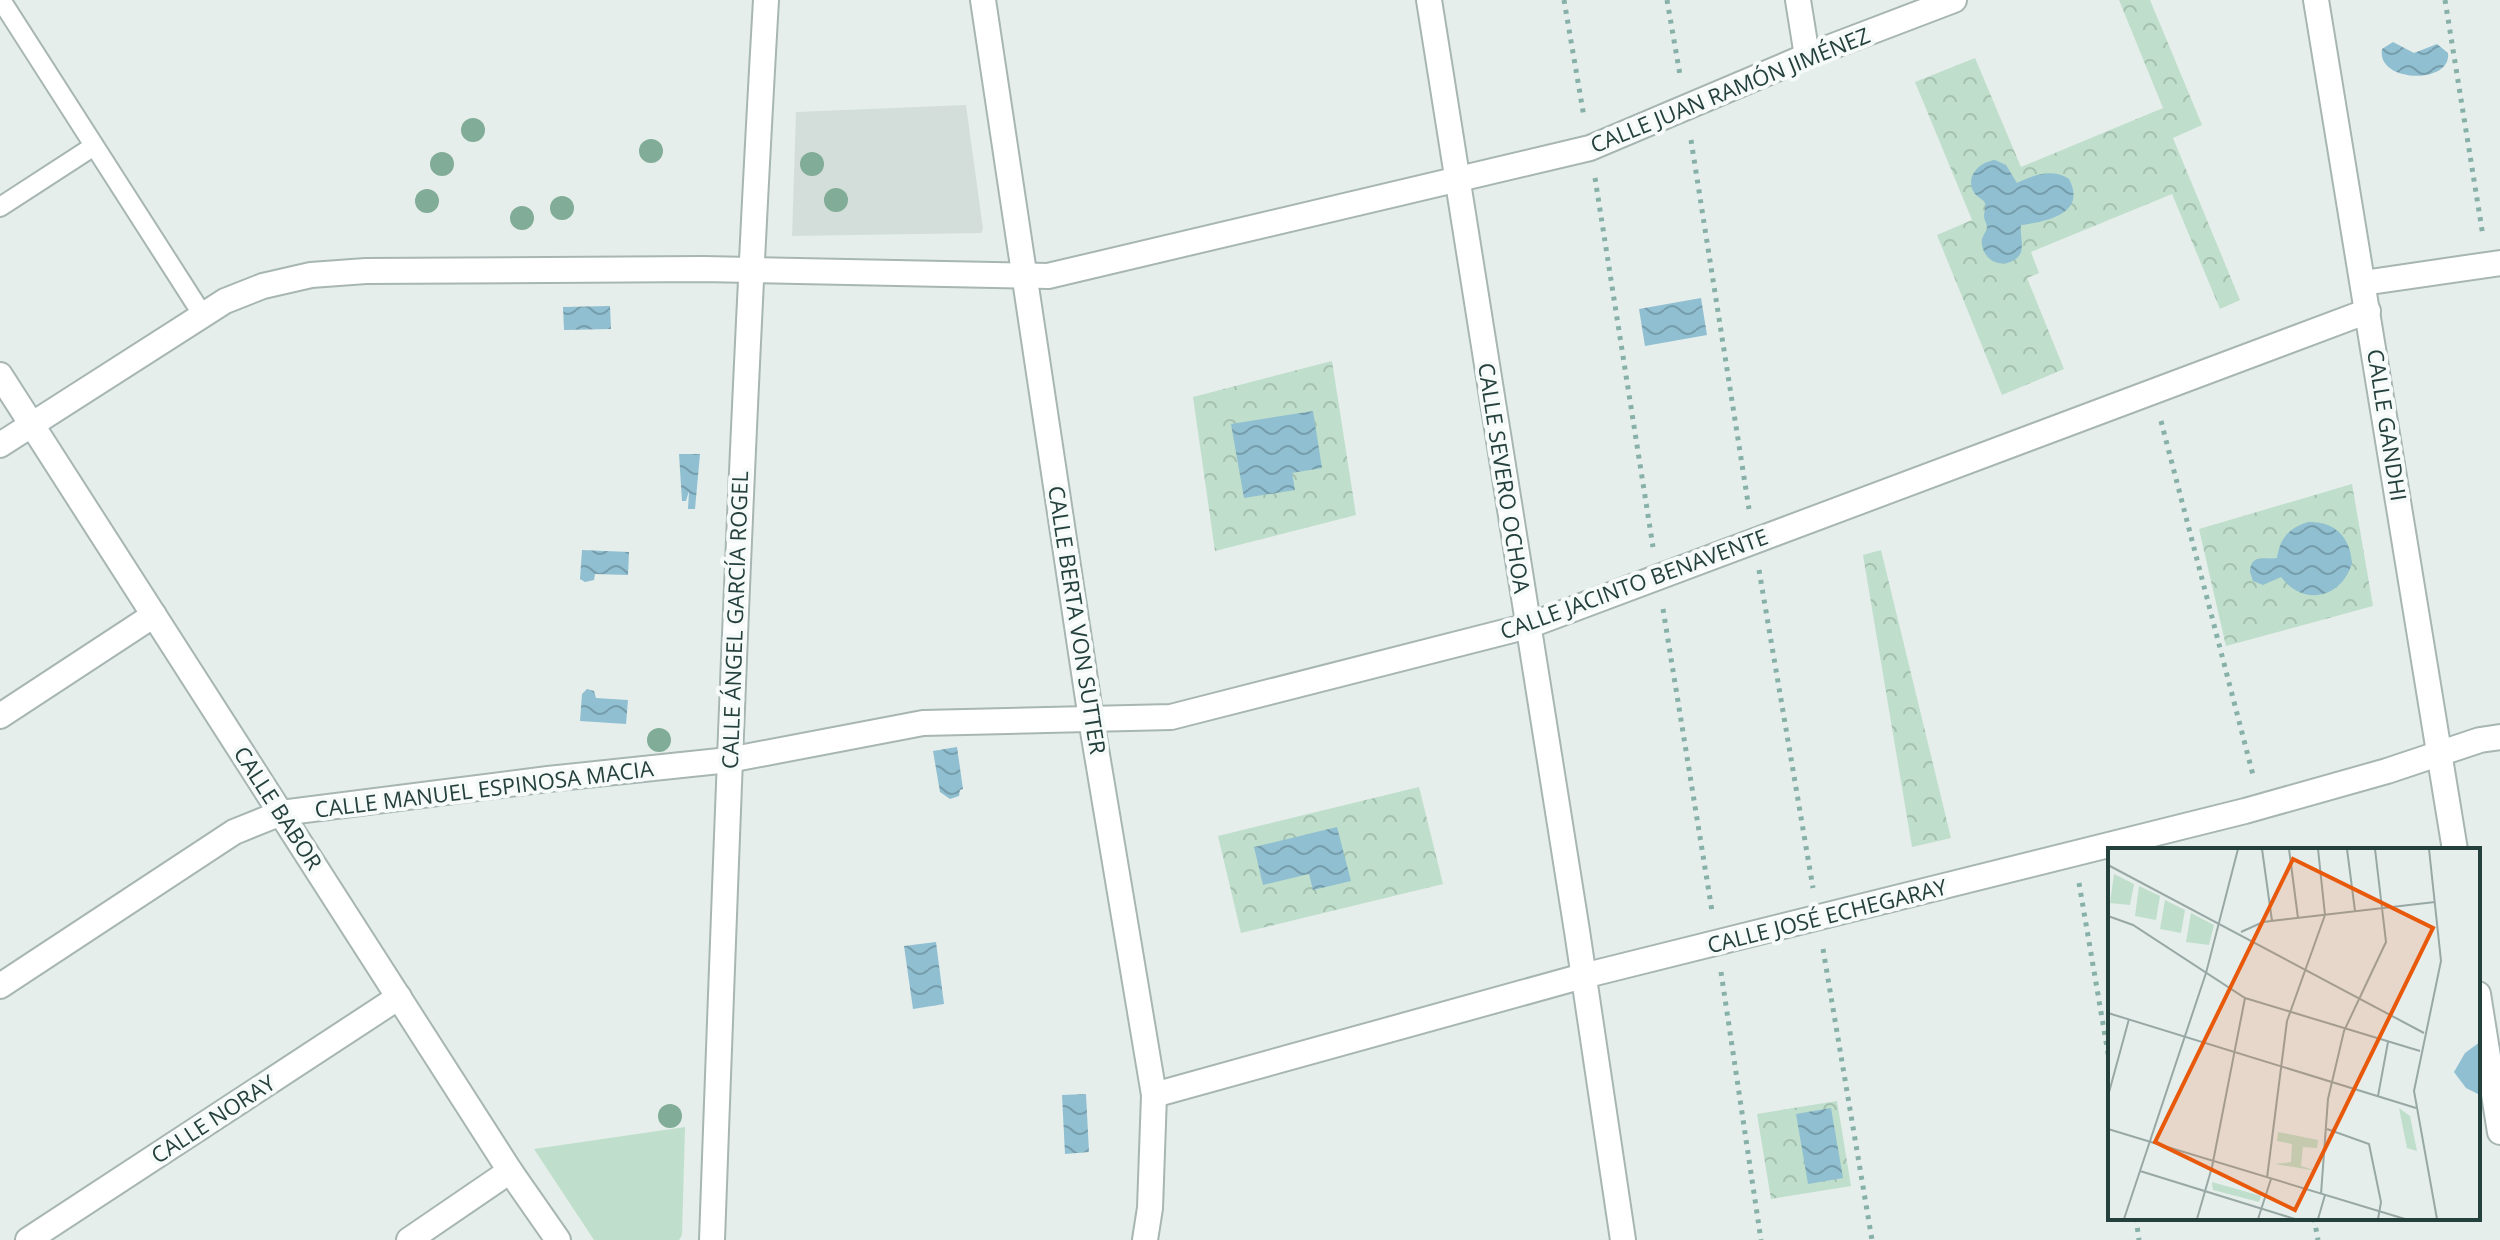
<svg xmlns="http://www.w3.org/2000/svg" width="2500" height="1240" viewBox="0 0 2500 1240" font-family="'Open Sans',sans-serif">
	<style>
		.built { fill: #d3deda }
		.grass { fill: #bfdecb }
		.forest { fill: url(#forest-crowns) }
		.water { fill: url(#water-waves) }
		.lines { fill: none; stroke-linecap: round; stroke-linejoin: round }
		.service-casing { stroke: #a7b6b3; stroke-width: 22 }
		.minor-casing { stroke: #a7b6b3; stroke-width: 28 }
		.path { stroke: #87b1a8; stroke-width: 5; stroke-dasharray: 4 6; stroke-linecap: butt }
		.service { stroke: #fff; stroke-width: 18 }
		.minor { stroke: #fff; stroke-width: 24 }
		.tree { fill: #81ac97 }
		.labels { text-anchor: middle; stroke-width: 8; stroke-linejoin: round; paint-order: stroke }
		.street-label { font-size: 22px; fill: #24403c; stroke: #f6faf9 }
		.inset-road { fill: none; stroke: #98a8a5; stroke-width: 2 }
		.view { fill: #e8590c; fill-opacity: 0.15; stroke: #e8590c; stroke-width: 4 }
		.inset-edge { fill: none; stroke: #24403c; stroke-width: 4 }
	</style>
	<defs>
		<pattern id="forest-crowns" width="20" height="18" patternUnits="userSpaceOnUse" patternTransform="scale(2)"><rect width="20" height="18" fill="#bfdecb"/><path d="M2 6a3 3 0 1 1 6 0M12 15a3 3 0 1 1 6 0" fill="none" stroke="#a4c0af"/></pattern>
		<pattern id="water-waves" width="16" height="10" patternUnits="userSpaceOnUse" patternTransform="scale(2)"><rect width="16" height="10" fill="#8fbfd1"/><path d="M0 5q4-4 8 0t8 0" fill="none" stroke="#759dab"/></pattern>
	</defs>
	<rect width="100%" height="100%" fill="#e5eeeb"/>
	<path class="built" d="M 966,105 L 983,229 L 981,233 L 792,236 L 796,112 Z"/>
	<path class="grass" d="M 685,1127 L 682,1235 L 679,1240 L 594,1240 L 534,1149 Z"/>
	<g class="forest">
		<path d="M 2119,0 L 2150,0 L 2202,125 L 2173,138 L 2240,300 L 2220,309 L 2172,194 L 2031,252 L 2039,273 L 2027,278 L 2064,369 L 2002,395 L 1937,235 L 1972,220 L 1915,82 L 1975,58 L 2021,167 L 2163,108 Z"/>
		<path d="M 1332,361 L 1356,515 L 1215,551 L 1193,397 Z"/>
		<path d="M 2352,484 L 2373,606 L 2226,646 L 2199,529 Z"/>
		<path d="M 1881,550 L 1951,838 L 1912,847 L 1863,555 Z"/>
		<path d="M 1419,787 L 1443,884 L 1241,933 L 1218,836 Z"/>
		<path d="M 1837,1101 L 1851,1186 L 1771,1199 L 1757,1114 Z"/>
	</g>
	<g class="water">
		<path d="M 2393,42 L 2414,53 L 2437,44 L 2448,53 C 2452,85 2376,83 2382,49 Z"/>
		<path d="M 1995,160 L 2006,165 L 2017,183 C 2033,175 2052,168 2069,179 C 2088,215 2043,222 2021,225 C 2019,238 2029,255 2010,262 C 1995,268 1980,255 1982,239 C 1983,235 1986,232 1987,228 C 1987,223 1984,220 1984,216 C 1984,214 1986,205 1985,203 C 1984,200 1978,197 1976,195 C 1963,179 1978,162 1995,160 Z"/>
		<path d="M 1701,298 L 1707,335 L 1645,346 L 1639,309 Z"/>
		<path d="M 610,306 L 611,329 L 564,330 L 563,307 Z"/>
		<path d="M 1313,411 L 1322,468 L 1292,473 L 1295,490 L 1244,498 L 1231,424 Z"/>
		<path d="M 679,454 L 700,454 L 695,509 L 688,509 L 689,491 L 686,501 L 682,501 Z"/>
		<path d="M 2308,522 C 2334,521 2350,536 2352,563 C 2342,598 2304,607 2281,577 L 2263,585 L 2253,581 L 2250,572 C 2251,553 2265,560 2277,558 C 2280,538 2289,528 2308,522 Z"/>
		<path d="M 582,550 L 629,552 L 628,575 L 595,574 L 594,580 L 585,582 L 580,579 Z"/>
		<path d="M 587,689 L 594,691 L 596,698 L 628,700 L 626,724 L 580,721 L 582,694 Z"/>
		<path d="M 957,747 L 963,789 L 960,790 L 959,796 L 950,799 L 940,792 L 933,751 Z"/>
		<path d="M 1337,827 L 1351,881 L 1313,890 L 1309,874 L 1263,885 L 1254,847 Z"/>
		<path d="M 936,942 L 944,1004 L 913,1009 L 904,946 Z"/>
		<path d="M 1086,1094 L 1089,1152 L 1065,1154 L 1062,1095 Z"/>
		<path d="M 1831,1108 L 1843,1178 L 1808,1184 L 1796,1114 Z"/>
	</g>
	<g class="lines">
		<g class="service-casing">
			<g id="service">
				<path d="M 1,0 L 202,314"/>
				<path d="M 0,207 L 94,146"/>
			</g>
		</g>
		<g class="minor-casing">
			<g id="minor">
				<path d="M 983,0 L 1091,719 L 1154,1095 L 1150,1208 L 1145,1240"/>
				<path d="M 1429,0 L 1577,931 L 1623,1240"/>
				<path d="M 1798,0 L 1807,56"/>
				<path d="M 2316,0 L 2455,850"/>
				<path d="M 2363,283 L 2500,263"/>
				<path d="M 0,375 L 510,1171 L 558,1240"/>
				<path d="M 0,445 L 225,301 L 263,286 L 311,275 L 366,271 L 703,269 L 1048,276 L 1590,148 L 1807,56 L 1954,0"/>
				<path d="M 0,716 L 154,615"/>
				<path d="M 0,986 L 234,832 L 281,813 L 548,779 L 729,760 L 923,723 L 1171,717 L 1528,626 L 2368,311"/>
				<path d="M 2478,994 L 2500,1132"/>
				<path d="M 1154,1095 L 1583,976 L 2245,811 L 2387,771 L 2480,740 L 2500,737"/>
				<path d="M 28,1240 L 399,997"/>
				<path d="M 409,1240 L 510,1171"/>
				<path d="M 712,1240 C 727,826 742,413 766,0"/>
			</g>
		</g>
		<g class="path">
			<path d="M 1564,0 L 1584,117"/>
			<path d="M 1667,0 L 1680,75"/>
			<path d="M 2445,0 L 2483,236"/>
			<path d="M 1691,140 L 1749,509"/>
			<path d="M 1595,178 L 1653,547"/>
			<path d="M 2161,421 L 2253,775"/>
			<path d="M 1759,570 L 1813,888"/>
			<path d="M 1663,609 L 1712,911"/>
			<path d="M 2079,883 L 2110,1065"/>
			<path d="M 1823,949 L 1872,1240"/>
			<path d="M 1721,972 L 1761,1240"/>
			<path d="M 2136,1218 L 2139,1240"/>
			<path d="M 2314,1218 L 2318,1240"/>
		</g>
		<use href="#service" class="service"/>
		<use href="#minor" class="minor"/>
	</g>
	<g class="tree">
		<circle cx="473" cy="130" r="12"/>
		<circle cx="651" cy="151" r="12"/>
		<circle cx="442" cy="164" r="12"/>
		<circle cx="812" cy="164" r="12"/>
		<circle cx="836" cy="200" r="12"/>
		<circle cx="427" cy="201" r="12"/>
		<circle cx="562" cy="208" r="12"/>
		<circle cx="522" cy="218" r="12"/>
		<circle cx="659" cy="740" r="12"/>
		<circle cx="670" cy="1116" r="12"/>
	</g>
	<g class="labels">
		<g class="street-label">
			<text transform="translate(1730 90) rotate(-22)" y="8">CALLE JUAN RAMÓN JIMÉNEZ</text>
			<text transform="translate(2387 425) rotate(81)" y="8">CALLE GANDHI</text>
			<text transform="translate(1504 478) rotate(81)" y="8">CALLE SEVERO OCHOA</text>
			<text transform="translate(1634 584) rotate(-20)" y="8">CALLE JACINTO BENAVENTE</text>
			<text transform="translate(735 620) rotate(-88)" y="8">CALLE ÁNGEL GARCÍA ROGEL</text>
			<text transform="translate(1077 620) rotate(81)" y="8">CALLE BERTA VON SUTTER</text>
			<text transform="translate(484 789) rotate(-7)" y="8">CALLE MANUEL ESPINOSA MACIA</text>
			<text transform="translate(278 808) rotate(57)" y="8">CALLE BABOR</text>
			<text transform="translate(1827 916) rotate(-14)" y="8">CALLE JOSÉ ECHEGARAY</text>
			<text transform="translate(213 1119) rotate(-33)" y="8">CALLE NORAY</text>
		</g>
	</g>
	<g transform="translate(2108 848)">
		<rect width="372" height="372" fill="#e5eeeb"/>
		<path d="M 6,26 L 26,36 L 22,57 L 2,55 ZM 31,38 L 52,48 L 48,72 L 27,68 ZM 57,52 L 77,62 L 73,85 L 52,81 ZM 83,65 L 106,77 L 101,97 L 78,94 Z" fill="#bfdecb"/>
		<path d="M 291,260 L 302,268 L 309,303 L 299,300 ZM 170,284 L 210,292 L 209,300 L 195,299 L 193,318 L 209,323 L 167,316 L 183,314 L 184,296 L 169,293 ZM 104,334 L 153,348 L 151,354 L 105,342 Z" fill="#bfdecb"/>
		<path d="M 372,194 L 372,247 L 358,240 L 346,224 L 357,205 Z" fill="#8fbfd1"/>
		<path class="inset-road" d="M 154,1 L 164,73M 181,1 L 190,70M 239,1 L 247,63M 321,1 L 333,113 L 306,243 L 329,371M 0,17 L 316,185M 0,68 L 25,77 L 137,150 L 312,203M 133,84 L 155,74 L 327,54M 0,165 L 308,260M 0,248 L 21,171M 270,248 L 280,194M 0,281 L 297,371M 219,281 L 261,296 L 273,354 L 270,371M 32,323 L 187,371M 159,330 L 179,173 L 217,67 L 210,1M 213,346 L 220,251 L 236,183 L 278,94 L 267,1M 16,371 L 98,125 L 130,1M 89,371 L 104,319 L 137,150M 150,371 L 163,331M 210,371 L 217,347"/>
		<path class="view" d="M 185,11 L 325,80 L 187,362 L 47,294 Z"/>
		<rect width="372" height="372" class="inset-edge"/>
	</g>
</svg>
